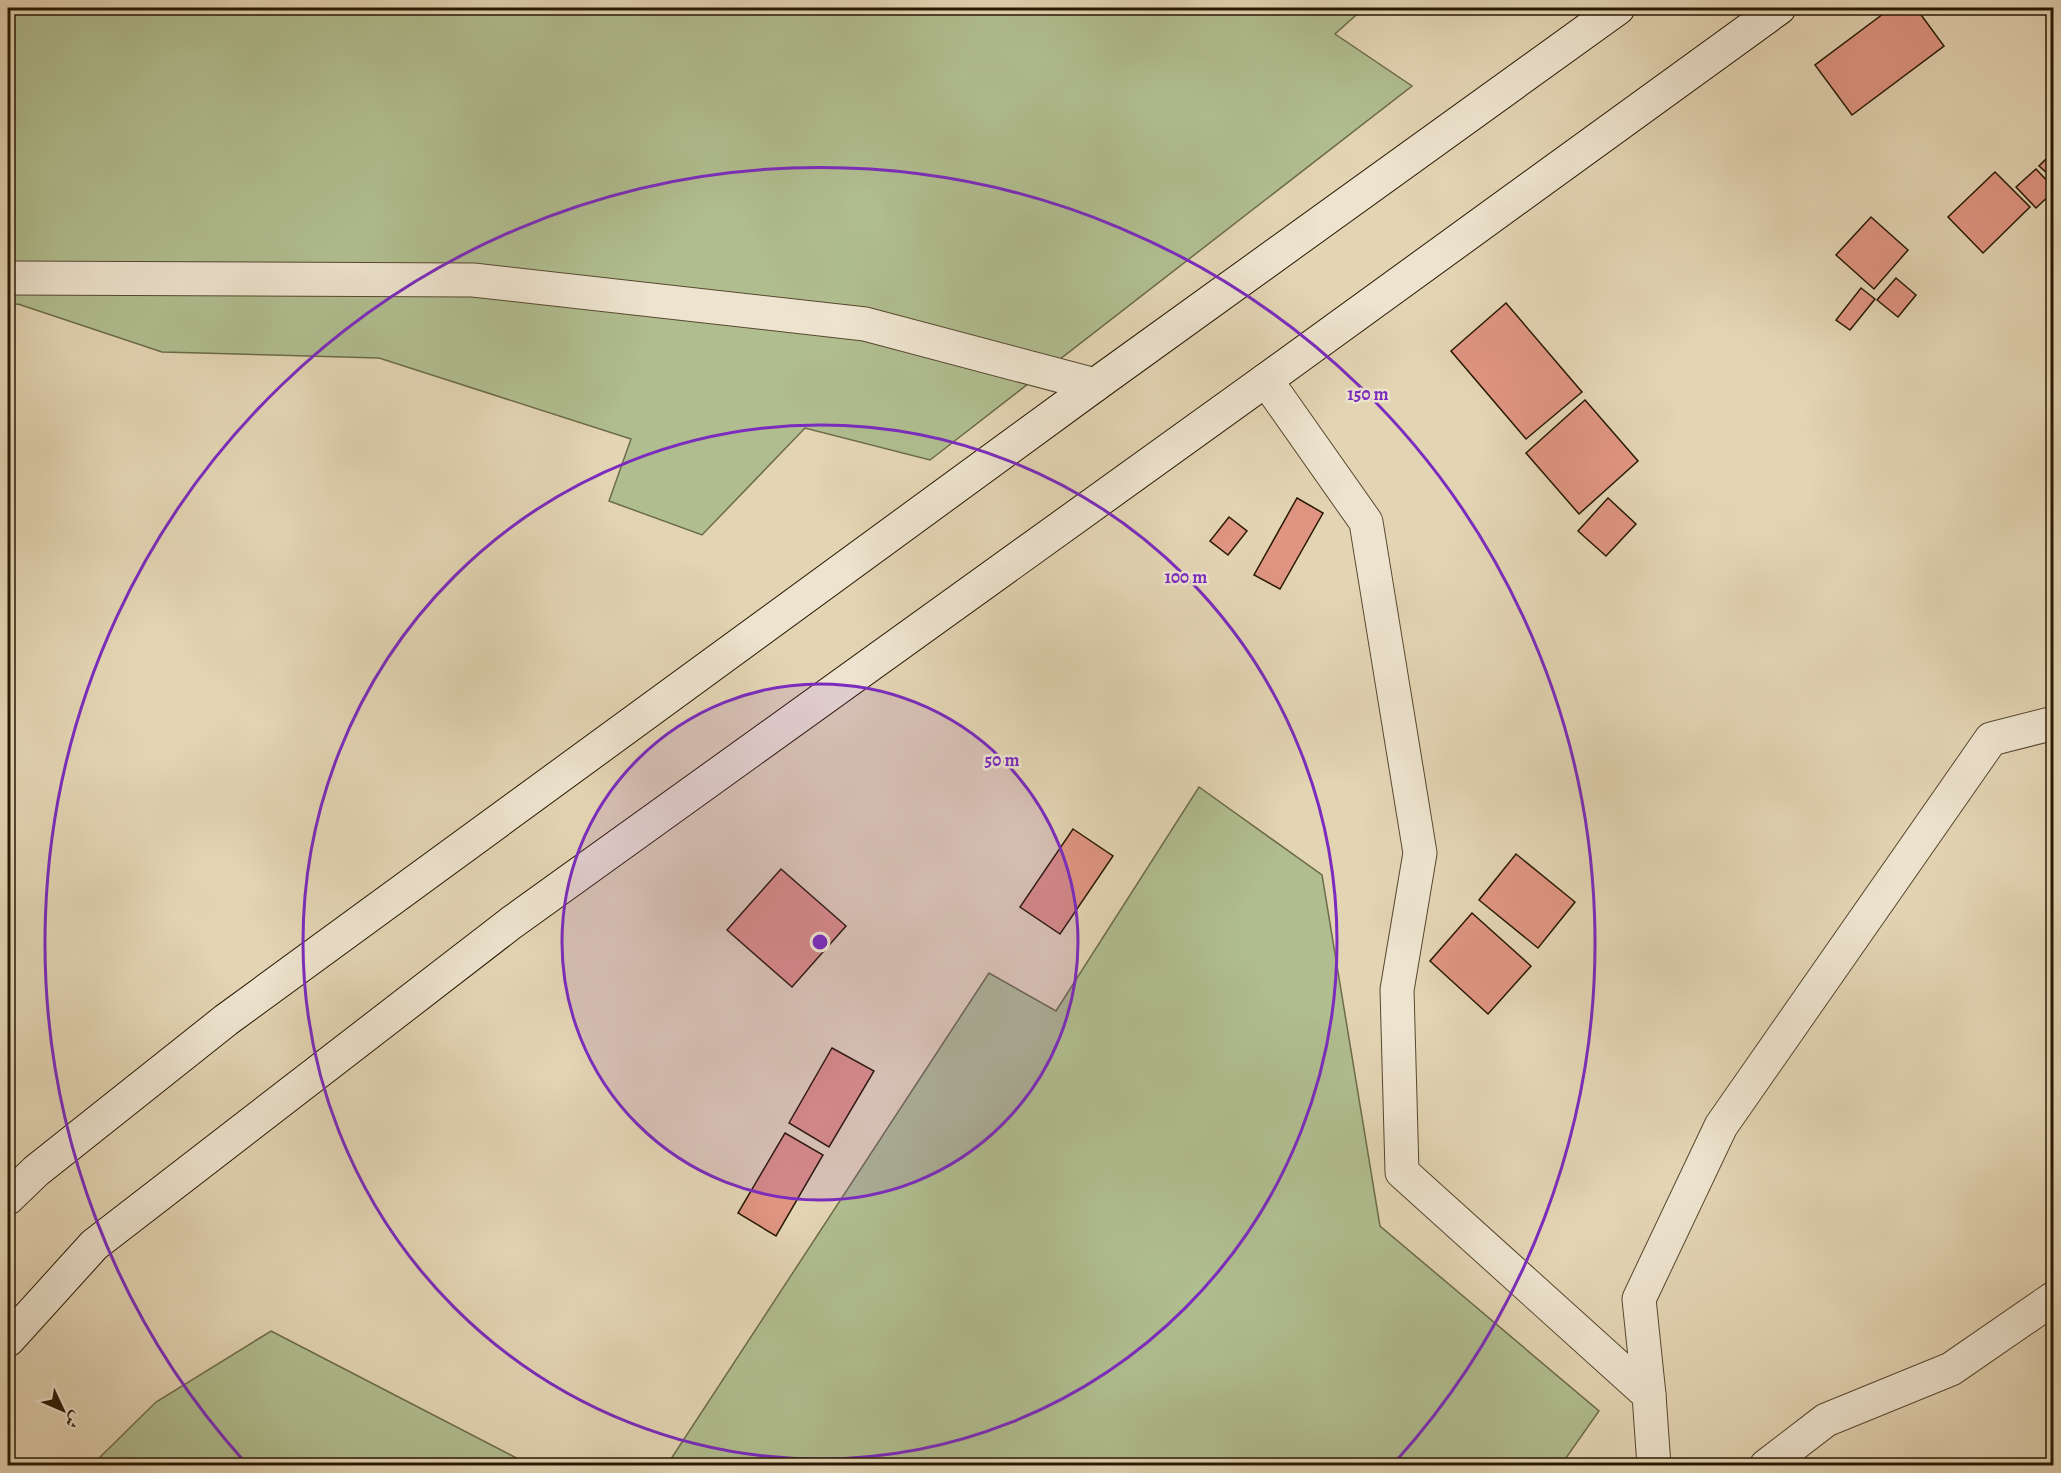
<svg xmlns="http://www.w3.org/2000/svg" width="2061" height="1473" viewBox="0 0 2061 1473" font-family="Alegreya,Amiri,serif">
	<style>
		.grass { fill: #b0bd8f; stroke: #6c6b49; stroke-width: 1.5 }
		.building { fill: #df9582; stroke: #281903; stroke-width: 1.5 }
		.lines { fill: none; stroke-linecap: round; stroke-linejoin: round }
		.minor-casing { stroke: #57482f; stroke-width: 35 }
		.secondary-casing { stroke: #281903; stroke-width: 35 }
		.minor { stroke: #ede3ce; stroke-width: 33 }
		.secondary { stroke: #ede3ce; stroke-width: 33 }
		.ring { fill: none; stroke: #7b2cbf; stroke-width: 3 }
		.centre { fill: #7b2cbf; stroke: #ede3ce; stroke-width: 3 }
		.ring-label { font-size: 18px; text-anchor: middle; font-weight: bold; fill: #7b2cbf; stroke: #ede3ce; stroke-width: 5; stroke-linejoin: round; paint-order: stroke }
	</style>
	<rect width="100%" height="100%" fill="#e3d4b3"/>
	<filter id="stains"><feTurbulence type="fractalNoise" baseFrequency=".00333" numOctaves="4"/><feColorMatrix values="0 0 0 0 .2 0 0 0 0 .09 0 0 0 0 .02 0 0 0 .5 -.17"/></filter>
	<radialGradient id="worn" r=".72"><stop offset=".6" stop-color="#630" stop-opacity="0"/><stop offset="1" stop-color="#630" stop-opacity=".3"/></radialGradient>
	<g class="grass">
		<path d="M 8,8 L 1364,8 L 1335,34 L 1412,86 L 930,460 L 805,428 L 702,535 L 609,501 L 631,439 L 379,358 L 162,352 L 18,304 L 8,305 Z"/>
		<path d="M 1199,787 L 1322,875 L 1380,1226 L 1599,1411 L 1561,1465 L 667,1465 L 989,973 L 1056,1011 Z"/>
		<path d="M 271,1331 L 530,1465 L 92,1465 L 156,1402 Z"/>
	</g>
	<g class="building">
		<path d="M 1891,8 L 1916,8 L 1944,46 L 1852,115 L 1815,65 Z"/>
		<path d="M 2054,151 L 2054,179 L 2039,166 Z"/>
		<path d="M 2036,169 L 2054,188 L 2054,191 L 2036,208 L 2016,187 Z"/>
		<path d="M 1995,172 L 2030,207 L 1983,253 L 1948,217 Z"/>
		<path d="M 1871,217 L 1908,250 L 1874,289 L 1836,255 Z"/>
		<path d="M 1896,278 L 1916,295 L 1898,317 L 1877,300 Z"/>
		<path d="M 1861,288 L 1875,299 L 1850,330 L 1836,320 Z"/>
		<path d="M 1506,303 L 1582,392 L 1526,439 L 1451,351 Z"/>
		<path d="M 1585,400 L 1638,461 L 1579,514 L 1526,453 Z"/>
		<path d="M 1297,498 L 1323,513 L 1280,589 L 1254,575 Z"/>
		<path d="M 1608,498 L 1636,524 L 1606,556 L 1578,531 Z"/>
		<path d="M 1229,517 L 1247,531 L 1228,555 L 1210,541 Z"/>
		<path d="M 1073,829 L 1113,856 L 1060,934 L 1020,907 Z"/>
		<path d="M 1516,854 L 1575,902 L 1538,948 L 1479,900 Z"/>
		<path d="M 781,869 L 846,926 L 792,987 L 727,930 Z"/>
		<path d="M 1472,913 L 1531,966 L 1488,1014 L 1430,961 Z"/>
		<path d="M 832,1048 L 874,1071 L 829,1147 L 789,1123 Z"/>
		<path d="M 785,1133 L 823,1155 L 776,1236 L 738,1213 Z"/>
	</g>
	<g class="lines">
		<g class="minor-casing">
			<g id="minor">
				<path d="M 8,278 L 473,280 L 865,324 L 1095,385"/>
				<path d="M 1266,380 L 1366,522 L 1420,853 L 1397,990 L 1402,1172 L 1649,1395 L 1654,1466"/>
				<path d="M 1649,1395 L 1639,1299 L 1721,1126 L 1991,739 L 2054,723"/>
				<path d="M 1766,1466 L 1826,1420 L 1951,1369 L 2054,1298"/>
			</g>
		</g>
		<g class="secondary-casing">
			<g id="secondary">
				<path d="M 8,1198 L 36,1171 L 226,1020 L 1095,385 L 1618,8"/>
				<path d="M 8,1340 L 94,1245 L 511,923 L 1266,380 L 1779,8"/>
			</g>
		</g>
		<use href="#minor" class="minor"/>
		<use href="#secondary" class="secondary"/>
	</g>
	<circle cx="820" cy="942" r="258" fill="#7b2cbf" fill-opacity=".12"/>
	<g class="ring">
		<circle cx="820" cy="942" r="258"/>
		<circle cx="820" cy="942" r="517"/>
		<path d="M244 1461A775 775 0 1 1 1396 1461"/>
	</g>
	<circle cx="820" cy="942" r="9" class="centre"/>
	<g class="ring-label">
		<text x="1368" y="400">150 m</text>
		<text x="1186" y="583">100 m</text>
		<text x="1002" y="766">50 m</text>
	</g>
	<rect width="2061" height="1473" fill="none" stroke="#e3d4b3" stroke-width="30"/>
	<rect x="9" y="9" width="2043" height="1455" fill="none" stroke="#281903" stroke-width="3"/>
	<rect x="15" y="15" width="2031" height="1443" fill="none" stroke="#281903" stroke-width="1.5"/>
	<g transform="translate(63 1410) rotate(134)" stroke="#ede3ce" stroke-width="4.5" paint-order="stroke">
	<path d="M0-4.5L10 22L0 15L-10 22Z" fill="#281903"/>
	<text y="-9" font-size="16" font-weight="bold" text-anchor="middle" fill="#281903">ش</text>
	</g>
	<rect width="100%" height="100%" filter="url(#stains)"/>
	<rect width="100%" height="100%" fill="url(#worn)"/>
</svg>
